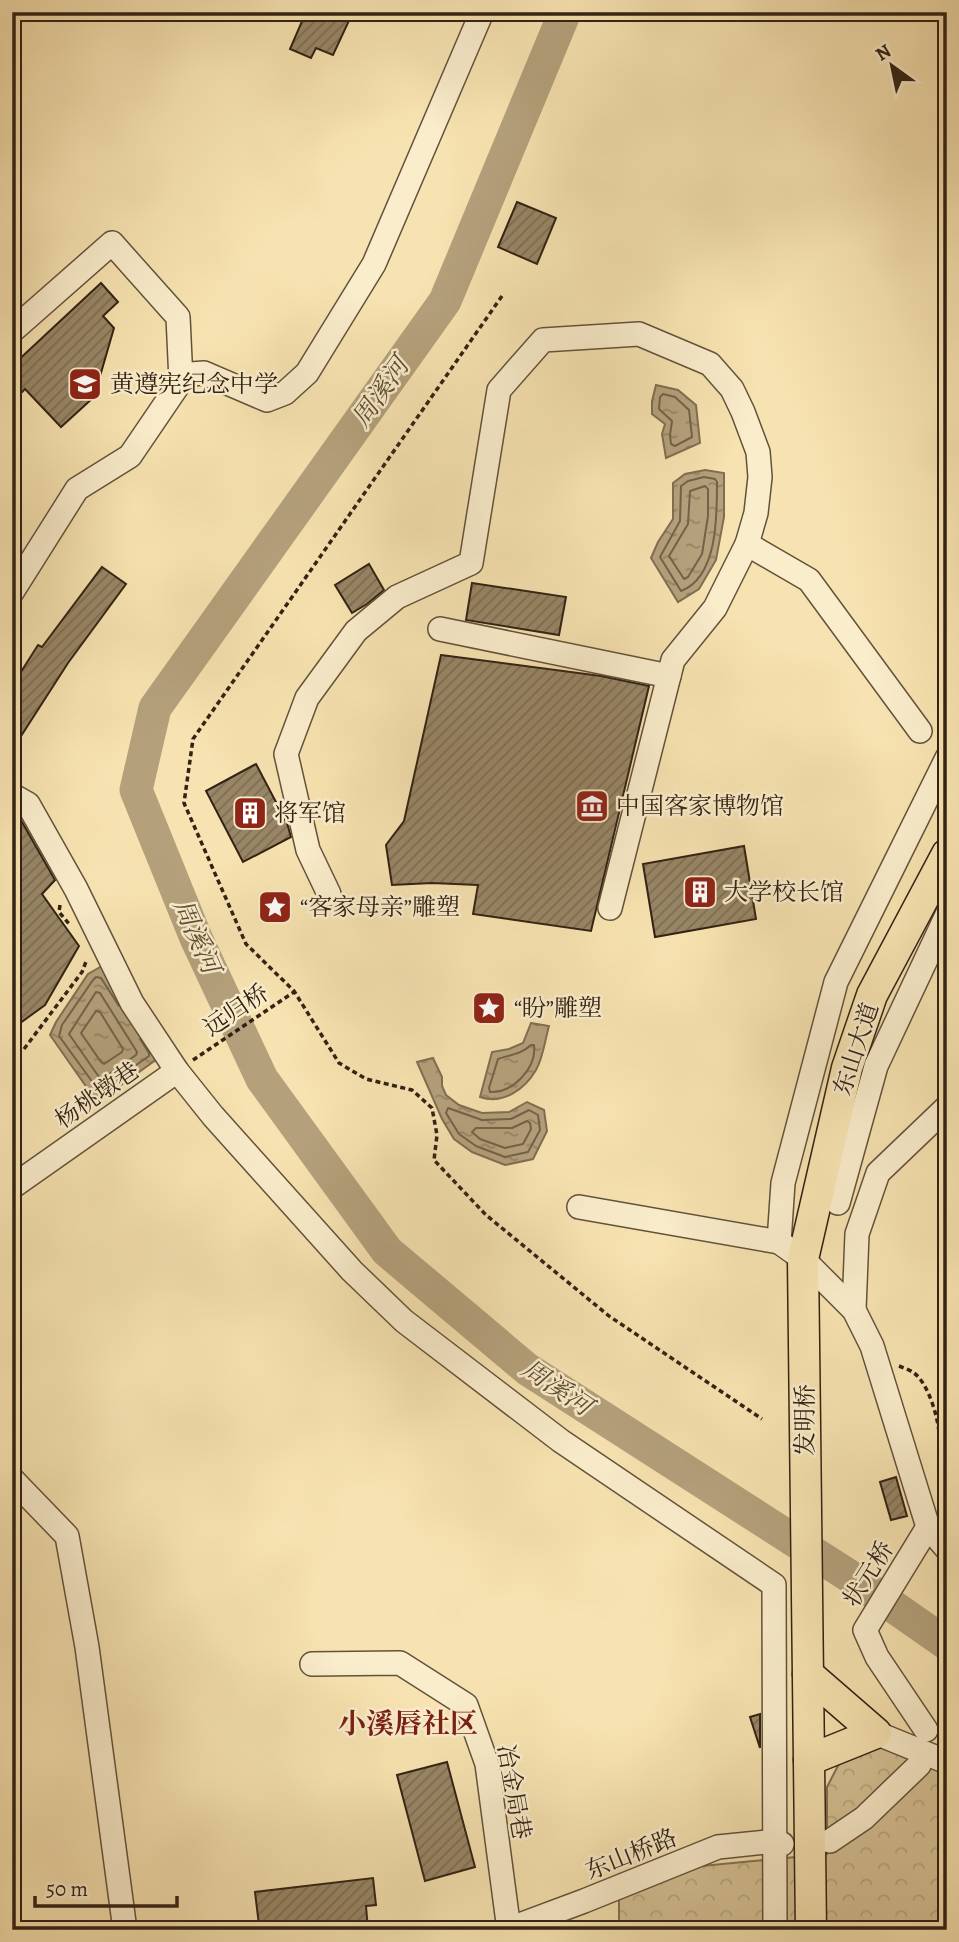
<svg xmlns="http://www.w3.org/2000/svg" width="959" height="1942" viewBox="0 0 959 1942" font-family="Alegreya,'Noto Serif SC',serif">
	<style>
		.forest { fill: url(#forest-crowns); stroke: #847255; stroke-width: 2 }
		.water { fill: url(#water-ripples); stroke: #806e52; stroke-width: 2 }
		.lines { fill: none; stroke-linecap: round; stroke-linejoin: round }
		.shore { stroke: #736248; stroke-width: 2 }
		.river { stroke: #b4a17c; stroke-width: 33 }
		.building { fill: url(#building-hatch); stroke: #322214; stroke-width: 2 }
		.minor-casing { stroke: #63523b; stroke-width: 26 }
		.major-casing { stroke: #322214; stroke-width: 33 }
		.path { stroke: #322214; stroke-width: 3.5; stroke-dasharray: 5 3.5; stroke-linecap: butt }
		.minor { stroke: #faedcc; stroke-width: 23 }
		.major { stroke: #f7e3b1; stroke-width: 30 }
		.labels { text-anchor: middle; stroke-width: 5; stroke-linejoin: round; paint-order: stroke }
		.poi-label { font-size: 24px; fill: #322214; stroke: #faedcc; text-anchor: start }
		.street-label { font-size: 24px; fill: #322214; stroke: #faedcc }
		.water-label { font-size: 26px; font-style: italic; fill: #604e38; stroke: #faedcc }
		.quarter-label { font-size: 28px; font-weight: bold; fill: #7a1f14; stroke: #faedcc }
	</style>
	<defs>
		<pattern id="forest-crowns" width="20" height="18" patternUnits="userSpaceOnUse" patternTransform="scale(1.75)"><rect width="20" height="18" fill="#d6c296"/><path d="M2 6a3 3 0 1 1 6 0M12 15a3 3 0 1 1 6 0" fill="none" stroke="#b8a680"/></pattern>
		<pattern id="water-ripples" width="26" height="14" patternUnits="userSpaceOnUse" patternTransform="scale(1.75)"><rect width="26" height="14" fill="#b4a17c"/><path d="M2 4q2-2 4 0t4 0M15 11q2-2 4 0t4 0" fill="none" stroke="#938364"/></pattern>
		<pattern id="building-hatch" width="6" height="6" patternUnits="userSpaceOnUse" patternTransform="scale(1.75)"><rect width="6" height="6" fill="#988666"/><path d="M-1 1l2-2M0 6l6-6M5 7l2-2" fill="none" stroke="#7d6d53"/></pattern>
	</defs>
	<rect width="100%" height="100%" fill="#f7e3b1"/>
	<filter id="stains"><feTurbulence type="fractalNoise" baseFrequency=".00286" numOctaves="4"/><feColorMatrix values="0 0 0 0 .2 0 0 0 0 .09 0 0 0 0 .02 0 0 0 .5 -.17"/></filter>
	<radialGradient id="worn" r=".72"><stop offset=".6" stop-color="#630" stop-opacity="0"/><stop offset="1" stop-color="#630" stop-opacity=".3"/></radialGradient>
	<path class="forest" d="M 874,1742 L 947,1774 L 947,1930 L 619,1930 L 619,1874 L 827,1854 L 827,1787 L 844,1754 Z"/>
	<g class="water">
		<path d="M 656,385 L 678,390 L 696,405 L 700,443 L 666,458 L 662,434 L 665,424 L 652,414 L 652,401 Z"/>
		<path d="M 705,470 L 724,473 L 724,517 L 716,560 L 699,589 L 678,602 L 651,558 L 658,542 L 673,519 L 673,483 L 685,474 Z"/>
		<path d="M 102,966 L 160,1057 L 97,1102 L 50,1035 L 56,1022 L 88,974 Z"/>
		<path d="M 531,1023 L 549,1026 C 545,1040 543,1058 536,1070 C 525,1089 503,1105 480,1097 L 492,1052 L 509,1049 L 523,1043 Z"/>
		<path d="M 433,1058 L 442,1077 L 442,1086 L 446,1095 L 459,1105 L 482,1113 L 509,1112 L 527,1102 L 544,1110 L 547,1131 L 533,1159 L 505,1165 L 472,1152 L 454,1139 L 442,1119 L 417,1062 Z"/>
	</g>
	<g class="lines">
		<g class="shore">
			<path d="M 663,394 L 675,397 L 689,410 L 692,437 L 675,446 L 671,444 L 670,435 L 672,421 L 659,409 L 660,397 Z"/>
			<path d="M 704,477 L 715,479 L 717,482 C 717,515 718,577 681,591 L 660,557 L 680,521 L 681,486 L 688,481 Z"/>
			<path d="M 705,486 L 708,489 L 708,516 L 702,554 L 688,577 L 684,579 L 669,556 L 688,524 L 690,491 Z"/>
			<path d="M 96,992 L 100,993 L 137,1052 L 136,1055 L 102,1079 L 99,1077 L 69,1034 Z"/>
			<path d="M 119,1006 L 101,978 L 96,977 L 93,980 L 62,1025 L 59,1036 L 99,1091 L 149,1056 L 149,1053 L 140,1039"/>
			<path d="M 96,1011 L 100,1012 L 123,1049 L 122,1052 L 104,1064 L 101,1062 L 81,1033 Z"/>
			<path d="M 531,1045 L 534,1045 C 537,1068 513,1093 490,1092 L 489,1088 L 498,1059 C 509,1055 522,1054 531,1045 Z"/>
			<path d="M 448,1108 L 482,1120 L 511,1119 L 529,1110 L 538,1115 L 540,1130 L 528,1152 L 505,1157 L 476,1146 L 459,1134 L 446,1113 Z"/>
			<path d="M 527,1121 L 530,1123 L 531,1129 L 523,1144 L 505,1148 L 480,1139 L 472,1132 L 476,1128 L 512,1128 Z"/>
		</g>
		<path class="river" d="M 565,12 L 445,301 L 155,708 L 136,790 L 196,938 L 262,1079 L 387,1251 L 527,1369 L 854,1579 L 947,1644"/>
	</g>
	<g class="building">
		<path d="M 306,12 L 353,12 L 333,55 L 316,48 L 311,58 L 290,49 Z"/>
		<path d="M 517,202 L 556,218 L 537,264 L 498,247 Z"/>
		<path d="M 101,283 L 118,302 L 103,316 L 114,328 L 94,397 L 61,427 L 25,389 L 19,395 L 12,388 L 12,366 Z"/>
		<path d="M 369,564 L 384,590 L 367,604 L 352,613 L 335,585 Z"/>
		<path d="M 102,567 L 126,584 L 68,663 L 12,750 L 12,686 L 38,645 L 42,647 Z"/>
		<path d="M 472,583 L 566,597 L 559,635 L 466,620 Z"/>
		<path d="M 441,655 L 601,676 L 649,686 L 591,931 L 473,914 L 478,885 L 432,883 L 392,885 L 386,845 L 404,821 Z"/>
		<path d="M 256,764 L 287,823 L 291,837 L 243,862 L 206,791 Z"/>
		<path d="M 22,822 L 55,880 L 42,894 L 79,946 L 45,1005 L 12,1029 L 12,831 Z"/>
		<path d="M 744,846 L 756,919 L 655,937 L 643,864 Z"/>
		<path d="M 896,1477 L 907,1516 L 891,1520 L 880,1482 Z"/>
		<path d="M 760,1714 L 760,1748 L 750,1717 Z"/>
		<path d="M 447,1762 L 475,1867 L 425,1881 L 397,1775 Z"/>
		<path d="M 373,1878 L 376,1905 L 366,1906 L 368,1930 L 271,1930 L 271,1923 L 259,1925 L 255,1892 Z"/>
	</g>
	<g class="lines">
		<g class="minor-casing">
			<g id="minor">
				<path d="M 12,331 L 112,243 L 178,317 L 181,381"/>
				<path d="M 12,592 L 77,489 L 130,456 L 181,381 L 191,374 L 204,373 L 267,400 L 285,393 L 307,373 L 374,264 L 482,12"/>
				<path d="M 440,629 L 669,676"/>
				<path d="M 947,758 L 836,982 L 783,1183 L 779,1242 L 803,1259 L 854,1310 L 872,1346 L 928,1527 L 947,1549"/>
				<path d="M 12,795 L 28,804 L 76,889 L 132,1003 L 177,1071 L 213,1116 L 352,1271 L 404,1321 L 561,1441 L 774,1585 L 775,1930"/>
				<path d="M 329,894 L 308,850 L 286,754 L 307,698 L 356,631 L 397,597 L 471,563 L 499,390 L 543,340 L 639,334 L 710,364 L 732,389 L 743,412 L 758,452 L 760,477 L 756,513 L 747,544 L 809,580 L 920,731"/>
				<path d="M 610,908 L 673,660 L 715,608 L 747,544"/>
				<path d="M 12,1187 L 177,1071"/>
				<path d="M 838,1203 L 876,1066 L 947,915"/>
				<path d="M 579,1207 L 779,1242"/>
				<path d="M 854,1310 L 857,1234 L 878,1173 L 947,1107"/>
				<path d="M 12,1479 L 67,1536 L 87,1647 L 125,1930"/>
				<path d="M 312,1664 L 400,1663 L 466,1705 L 487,1764 L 509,1930"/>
				<path d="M 926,1730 L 877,1657 L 865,1630 L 928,1527"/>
				<path d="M 876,1733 L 947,1762"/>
				<path d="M 830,1841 L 864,1818 L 919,1765"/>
				<path d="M 509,1929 L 584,1901 L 718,1847 L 776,1841 L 782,1844"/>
			</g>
		</g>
		<g class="major-casing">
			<g id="major">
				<path d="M 808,1674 L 876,1733 L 809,1760"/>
				<path d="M 811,1930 L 803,1259 L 847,1068 L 872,995 L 947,854"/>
			</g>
		</g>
		<g class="path">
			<path d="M 502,296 L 193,739 L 184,803 L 246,944 L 294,991 L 339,1063 L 366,1079 L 412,1090 L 432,1108 L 437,1135 L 434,1160 L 486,1215 L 609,1316 L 762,1419"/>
			<path d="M 60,905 L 59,912 L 70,925"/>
			<path d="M 24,1049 L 82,972 L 87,959"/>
			<path d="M 193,1060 L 294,992"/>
			<path d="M 899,1366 C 904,1368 910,1370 914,1373 C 928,1383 938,1417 939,1433 C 941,1449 938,1456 947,1470"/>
		</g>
		<use href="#minor" class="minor"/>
		<use href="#major" class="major"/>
	</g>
	<defs>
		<g id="school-square" transform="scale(1.75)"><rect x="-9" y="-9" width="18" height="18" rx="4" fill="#8f2418" stroke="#faedcc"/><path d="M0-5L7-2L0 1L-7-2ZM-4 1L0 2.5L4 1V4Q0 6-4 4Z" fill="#fff"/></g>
		<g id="museum-square" transform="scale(1.75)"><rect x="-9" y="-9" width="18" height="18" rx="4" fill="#8f2418" stroke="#faedcc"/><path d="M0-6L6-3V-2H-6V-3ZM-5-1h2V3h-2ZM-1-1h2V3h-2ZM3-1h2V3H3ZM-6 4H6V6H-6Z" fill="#fff"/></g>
		<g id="building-square" transform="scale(1.75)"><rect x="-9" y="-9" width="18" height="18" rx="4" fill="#8f2418" stroke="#faedcc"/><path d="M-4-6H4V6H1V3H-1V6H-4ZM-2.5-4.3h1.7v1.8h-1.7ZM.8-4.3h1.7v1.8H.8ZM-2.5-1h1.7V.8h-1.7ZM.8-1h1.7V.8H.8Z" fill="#fff"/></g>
		<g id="sight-square" transform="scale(1.75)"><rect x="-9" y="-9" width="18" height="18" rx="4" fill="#8f2418" stroke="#faedcc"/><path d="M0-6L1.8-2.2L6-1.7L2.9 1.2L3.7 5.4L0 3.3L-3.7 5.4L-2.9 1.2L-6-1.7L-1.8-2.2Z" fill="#fff"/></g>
	</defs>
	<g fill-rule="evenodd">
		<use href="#school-square" x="85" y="384"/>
		<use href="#museum-square" x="592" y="806"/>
		<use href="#building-square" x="250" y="813"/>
		<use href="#building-square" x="700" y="892"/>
		<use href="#sight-square" x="275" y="907"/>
		<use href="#sight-square" x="489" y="1008"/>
	</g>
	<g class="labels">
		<g class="poi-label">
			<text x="110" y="392">黄遵宪纪念中学</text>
			<text x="616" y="814">中国客家博物馆</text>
			<text x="274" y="821">将军馆</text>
			<text x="724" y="900">大学校长馆</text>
			<text x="300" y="915">“客家母亲”雕塑</text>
			<text x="514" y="1016">“盼”雕塑</text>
		</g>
		<g class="street-label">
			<text transform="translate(236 1010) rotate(-34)" y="8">远归桥</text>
			<text transform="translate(856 1049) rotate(-72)" y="8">东山大道</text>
			<text transform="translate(97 1095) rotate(-35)" y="8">杨桃墩巷</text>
			<text transform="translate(805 1420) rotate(-90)" y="8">发明桥</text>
			<text transform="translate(868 1574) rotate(-58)" y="8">状元桥</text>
			<text transform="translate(514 1792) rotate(80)" y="8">冶金局巷</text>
			<text transform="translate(631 1854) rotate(-22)" y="8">东山桥路</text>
		</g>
		<g class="water-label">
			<text transform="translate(380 392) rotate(-55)" y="9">周溪河</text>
			<text transform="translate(197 936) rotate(66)" y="9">周溪河</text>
			<text transform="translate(557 1387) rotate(34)" y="9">周溪河</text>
		</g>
		<g class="quarter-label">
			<text x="408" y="1733">小溪唇社区</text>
		</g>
	</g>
	<rect width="959" height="1942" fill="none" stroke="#f7e3b1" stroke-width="42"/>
	<rect x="14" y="14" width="931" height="1914" fill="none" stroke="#322214" stroke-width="3.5"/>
	<rect x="21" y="21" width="917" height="1900" fill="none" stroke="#322214" stroke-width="2"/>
	<g transform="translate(892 66) rotate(327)" stroke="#faedcc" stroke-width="5" paint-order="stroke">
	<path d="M0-5L12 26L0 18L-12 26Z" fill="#322214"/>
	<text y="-10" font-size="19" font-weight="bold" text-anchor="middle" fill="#322214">N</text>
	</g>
	<path d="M35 1896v10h142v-10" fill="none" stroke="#322214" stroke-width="3.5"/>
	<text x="46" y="1896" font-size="21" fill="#322214" stroke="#faedcc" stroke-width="5" paint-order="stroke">50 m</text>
	<rect width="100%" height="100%" filter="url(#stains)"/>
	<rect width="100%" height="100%" fill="url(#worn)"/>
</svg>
